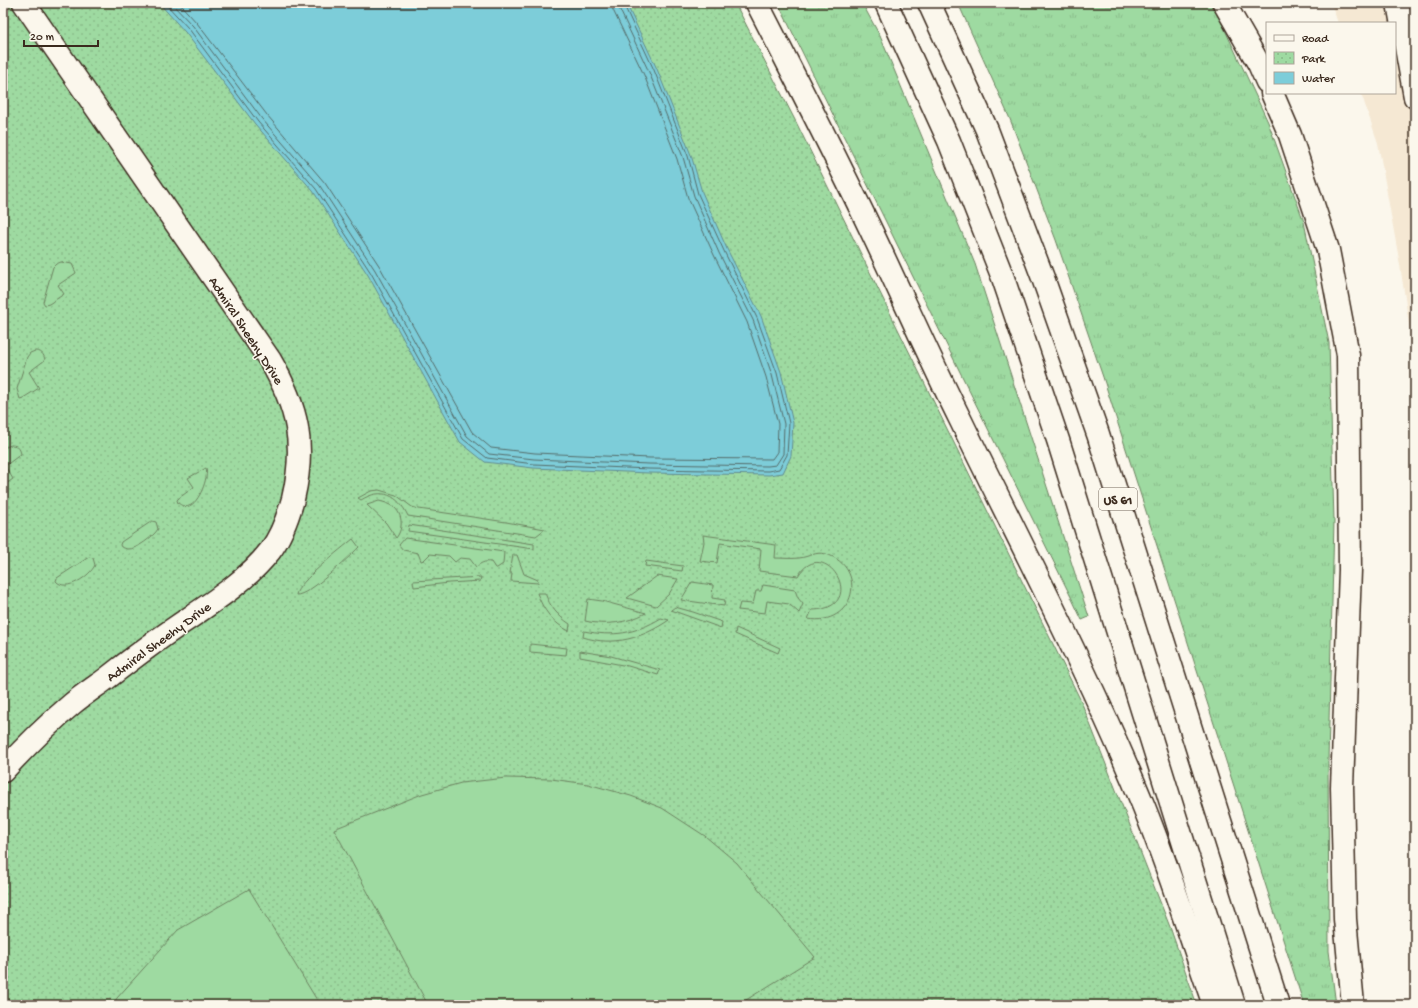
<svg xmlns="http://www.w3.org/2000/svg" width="1418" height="1008" viewBox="0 0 1418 1008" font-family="'Gochi Hand',sans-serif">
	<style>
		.built { fill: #f5e8d3 }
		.grass { fill: url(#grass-tufts); stroke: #6c8260 }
		.park { fill: url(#park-dots); stroke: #6c8260 }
		.garden { fill: #9edaa1; stroke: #6c8260 }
		.water { fill: #7dcdd9; stroke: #638c8e }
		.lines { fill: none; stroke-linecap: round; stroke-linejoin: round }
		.shore { stroke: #556b69; stroke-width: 1 }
		.minor-casing { stroke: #3b2a1e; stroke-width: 25 }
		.motorway-casing { stroke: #3b2a1e; stroke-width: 25 }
		.minor { stroke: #fbf7ec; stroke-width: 22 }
		.motorway { stroke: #fbf7ec; stroke-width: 22 }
		.labels { text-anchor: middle; stroke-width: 3; stroke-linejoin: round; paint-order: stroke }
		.shield { fill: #fbf7ec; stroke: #75685c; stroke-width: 1 }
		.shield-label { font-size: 13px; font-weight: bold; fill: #3b2a1e }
		.street-label { font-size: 14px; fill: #3b2a1e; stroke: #fbf7ec }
	</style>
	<defs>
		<pattern id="grass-tufts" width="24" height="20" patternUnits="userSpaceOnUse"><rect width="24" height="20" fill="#9edaa1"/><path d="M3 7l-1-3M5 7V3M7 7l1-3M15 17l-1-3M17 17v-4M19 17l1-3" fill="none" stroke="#89bb8a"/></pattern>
		<pattern id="park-dots" width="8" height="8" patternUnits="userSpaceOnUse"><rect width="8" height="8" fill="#9edaa1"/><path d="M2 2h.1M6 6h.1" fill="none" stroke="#89bb8a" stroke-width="1.8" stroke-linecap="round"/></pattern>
	</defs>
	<rect width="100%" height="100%" fill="#fbf7ec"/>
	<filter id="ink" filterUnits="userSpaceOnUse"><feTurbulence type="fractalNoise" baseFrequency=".025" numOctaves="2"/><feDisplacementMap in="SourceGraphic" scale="8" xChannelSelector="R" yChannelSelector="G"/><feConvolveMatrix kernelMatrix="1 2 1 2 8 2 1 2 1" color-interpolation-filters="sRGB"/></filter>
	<g filter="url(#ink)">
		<path class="built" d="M 1331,3 L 1415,3 L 1415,364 L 1400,265 L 1378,143 L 1361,93 L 1395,93 L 1395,23 L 1338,23 Z"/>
		<g class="grass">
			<path d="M 778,3 L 862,3 L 880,36 L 975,264 L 1089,617 L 1082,620 L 1072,599 Z"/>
			<path d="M 958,3 L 1209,3 L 1218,15 L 1268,122 L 1304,222 L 1329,343 L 1334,521 L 1328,761 L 1329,951 L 1336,1005 L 1304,1005 L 1103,377 L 1056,240 L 1010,119 Z"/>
		</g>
		<path class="park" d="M 3,3 L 735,3 L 797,124 L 1081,701 L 1170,927 L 1197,1005 L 3,1005 Z"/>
		<g class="garden">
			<path d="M 61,262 L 72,264 L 76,273 L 58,285 L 64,294 L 49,304 L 45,305 L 43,302 L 53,267 L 56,264 Z"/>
			<path d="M 35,351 C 41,351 44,354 45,360 L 29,372 L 39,388 L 23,398 L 20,399 L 17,389 L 27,357 L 30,353 Z"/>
			<path d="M 11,445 C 17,445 20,448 21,454 L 5,466 L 13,479 L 3,486 L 3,451 L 6,447 Z"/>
			<path d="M 206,468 C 209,477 199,503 189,506 C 185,508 181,505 178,503 L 177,500 L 179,498 L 194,487 L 188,478 Z"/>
			<path d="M 379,490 L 396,495 L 412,507 L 419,509 L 506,522 L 545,529 L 536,536 L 408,516 C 398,495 382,487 361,500 L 358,498 L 371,491 Z"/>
			<path d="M 379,501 C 383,502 387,503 391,505 C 403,512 404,528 396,538 L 386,523 L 367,505 Z"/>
			<path d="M 152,521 L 156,522 L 158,529 C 154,536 136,550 128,549 C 126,549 122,547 121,547 L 120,545 L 121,542 Z"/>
			<path d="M 409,525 L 534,544 L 534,549 L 408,531 Z"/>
			<path d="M 703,535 L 776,545 L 775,558 C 783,558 791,559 799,558 C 809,557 816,551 826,554 C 869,568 855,627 808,619 L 812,610 C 872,609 824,532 798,576 L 759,571 L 761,549 L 720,543 L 717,563 L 700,561 L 704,542 Z"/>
			<path d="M 405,538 L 504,552 L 503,564 L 497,568 L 495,568 L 491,562 C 484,561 481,563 476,567 L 470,559 L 460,558 L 455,562 L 449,556 L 430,554 L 424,560 L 421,561 L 418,553 L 403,550 L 399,545 Z"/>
			<path d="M 353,539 L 359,547 C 349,557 309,596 296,595 C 297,583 342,548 353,539 Z"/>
			<path d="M 513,555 L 517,555 L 524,574 L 538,580 L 538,583 L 511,581 L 512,573 L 510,573 Z"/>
			<path d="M 89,557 L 93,558 L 95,565 C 90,576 66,593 56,581 L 57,578 Z"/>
			<path d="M 646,561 L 683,566 L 682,571 L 645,566 Z"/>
			<path d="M 657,576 L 678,579 L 669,594 L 656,606 L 627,598 Z"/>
			<path d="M 481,577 L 480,581 L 449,583 L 414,587 L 413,581 Z"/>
			<path d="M 692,582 L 713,585 L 712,598 L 725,600 L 724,606 L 681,600 Z"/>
			<path d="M 763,585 L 795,590 L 798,598 L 803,604 L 799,613 L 789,604 L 767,601 L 765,613 L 738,610 L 740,603 L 753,604 L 756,591 L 761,591 Z"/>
			<path d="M 537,593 L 545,593 C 550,607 558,616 570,624 L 569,631 C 553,623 543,610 537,593 Z"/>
			<path d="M 588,599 L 602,601 L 646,613 C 627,623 606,626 585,621 Z"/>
			<path d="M 675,607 L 693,612 L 722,622 L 721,628 L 671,610 Z"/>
			<path d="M 661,618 L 669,620 C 643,638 614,647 583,637 L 584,631 C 613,637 635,634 661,618 Z"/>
			<path d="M 736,628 L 780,648 L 778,653 L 735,634 Z"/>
			<path d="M 530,644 L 567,648 L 566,655 L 530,652 Z"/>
			<path d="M 580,651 L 611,656 L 660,670 L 658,675 L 628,666 L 580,657 Z"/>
			<path d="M 506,778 L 551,779 L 588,784 L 631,796 L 662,808 L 705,836 L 737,863 L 815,957 L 738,1005 L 428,1005 L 334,829 L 422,794 L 461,783 Z"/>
			<path d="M 249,889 L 320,1005 L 113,1005 L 117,998 L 178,930 Z"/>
		</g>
		<path class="water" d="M 159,3 L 626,3 L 657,69 L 691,155 L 702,192 L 727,249 L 761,316 L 781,372 L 793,423 L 791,456 L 783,473 L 769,475 L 649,473 L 533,468 L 485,462 L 460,442 L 368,275 L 313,191 L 255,124 L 185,32 Z"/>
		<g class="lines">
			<g class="shore">
				<path d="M 165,3 L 189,29 L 258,122 L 316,189 L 371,273 L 463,439 L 487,458 L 534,464 L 649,469 L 768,471 L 779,469 L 787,455 L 789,423 L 777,373 L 757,318 L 724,251 L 698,194 L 688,156 L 654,70 L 623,3"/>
				<path d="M 171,3 L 193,26 L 262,119 L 320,186 L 375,270 L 467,436 L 489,454 L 534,459 L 649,464 L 768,466 L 776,465 L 783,454 L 784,424 L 772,375 L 753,320 L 719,253 L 694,196 L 683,157 L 649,72 L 619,8 L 618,3"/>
				<path d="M 179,3 L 197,23 L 267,115 L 325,183 L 380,267 L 472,432 L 491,448 L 535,453 L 650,458 L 772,459 L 777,452 L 778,424 L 766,377 L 747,322 L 714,255 L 688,198 L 677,159 L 644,75 L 613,10 L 612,3"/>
			</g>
			<g class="minor-casing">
				<g id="minor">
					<path d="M 1398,3 L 1415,97"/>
					<path d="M 3,771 C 25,747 47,725 72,704 C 83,695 95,687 106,679 C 124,665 141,652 159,639 C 197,611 241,588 270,551 C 282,535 288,517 293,499 C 306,444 298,408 270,360 L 24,3"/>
				</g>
			</g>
			<g class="motorway-casing">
				<g id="motorway">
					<path d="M 757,3 C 795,77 833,151 869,226 C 900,291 929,357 961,421 C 1023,549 1090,675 1144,807 C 1170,872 1191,939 1214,1005"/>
					<path d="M 886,3 L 949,141 L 1003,278 L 1058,440 L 1234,1005"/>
					<path d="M 929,3 L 987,130 L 1043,278 L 1098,434 L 1278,1005"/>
					<path d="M 1224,3 L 1259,64 L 1267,82"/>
					<path d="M 1272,93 L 1290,135 L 1328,250 L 1348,355 L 1350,570 L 1342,787 L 1345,919 L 1353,1005"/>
				</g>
			</g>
			<use href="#minor" class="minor"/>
			<use href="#motorway" class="motorway"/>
		</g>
	</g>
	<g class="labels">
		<rect class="shield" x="1099" y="488" width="38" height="22" rx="3"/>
		<g class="shield-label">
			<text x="1118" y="504">US 61</text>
		</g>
		<g class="street-label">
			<text transform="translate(247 330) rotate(57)" y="5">Admiral Sheehy Drive</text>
			<text transform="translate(158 641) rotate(-36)" y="5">Admiral Sheehy Drive</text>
		</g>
	</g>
	<rect width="1418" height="1008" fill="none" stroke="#fbf7ec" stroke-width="16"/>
	<rect x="8" y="8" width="1402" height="992" fill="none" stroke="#3b2a1e" stroke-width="1.5" filter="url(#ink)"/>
	<rect x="1266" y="22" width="130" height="72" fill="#fbf7ec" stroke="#aea59a"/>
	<rect x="1274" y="35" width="20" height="6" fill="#fbf7ec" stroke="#aea59a"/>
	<text x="1302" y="42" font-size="12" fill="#3b2a1e">Road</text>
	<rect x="1274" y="52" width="20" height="12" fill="url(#park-dots)" stroke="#aea59a"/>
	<text x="1302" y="62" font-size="12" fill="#3b2a1e">Park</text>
	<rect x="1274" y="72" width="20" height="12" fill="#7dcdd9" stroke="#aea59a"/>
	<text x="1302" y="82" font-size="12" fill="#3b2a1e">Water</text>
	<path d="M24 40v6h74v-6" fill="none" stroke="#3b2a1e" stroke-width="2"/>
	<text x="30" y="40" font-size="12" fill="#3b2a1e" stroke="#fbf7ec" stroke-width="3" paint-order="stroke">20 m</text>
</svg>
